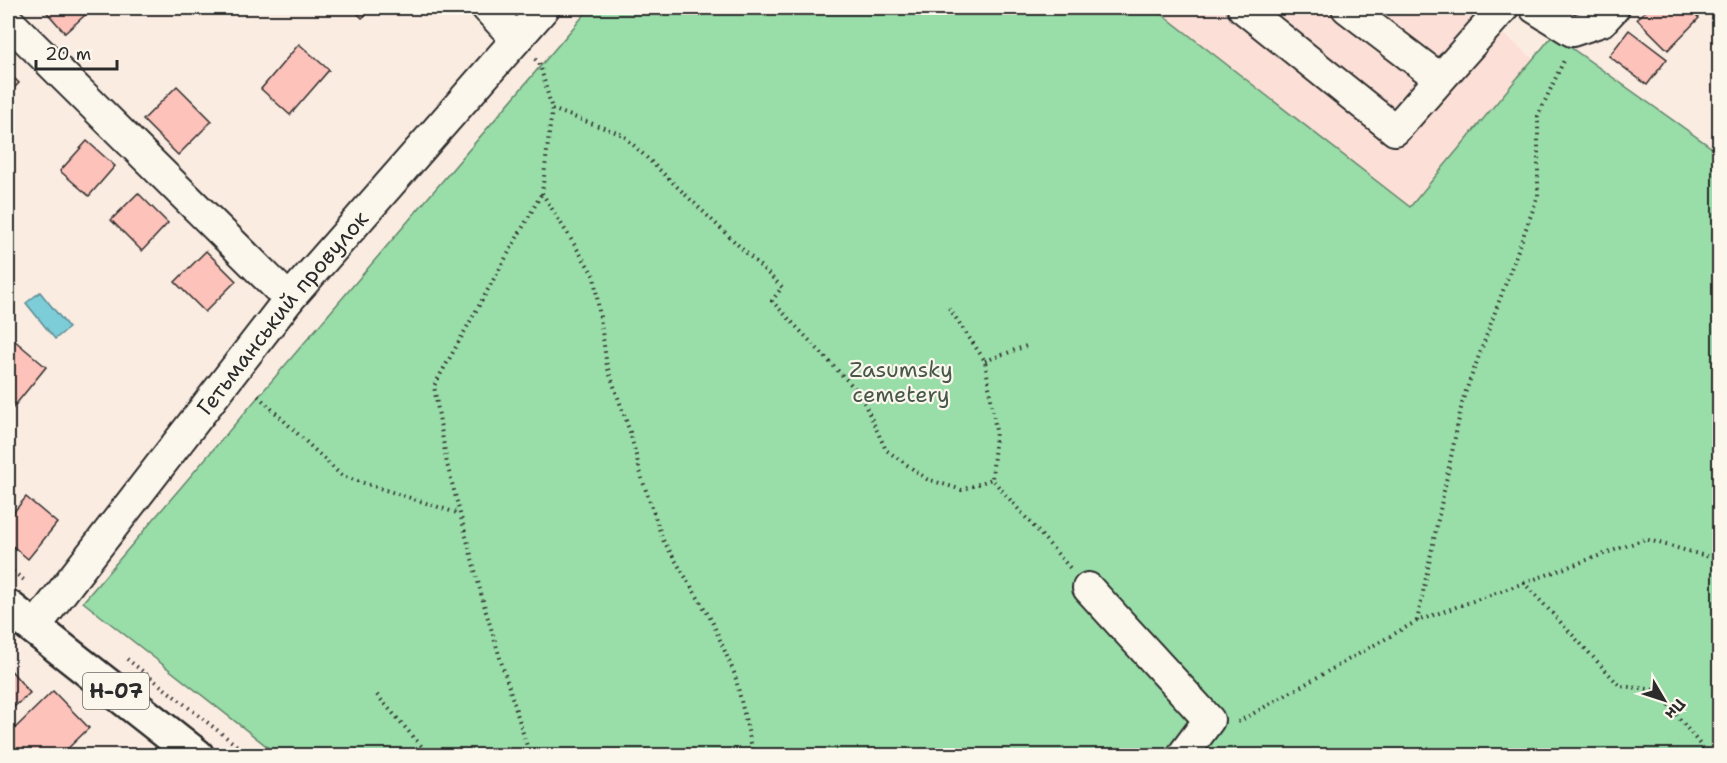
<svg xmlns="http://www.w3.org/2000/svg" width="1727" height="763" viewBox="0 0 1727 763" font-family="'Shantell Sans',sans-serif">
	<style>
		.built { fill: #fcdfd6 }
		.green { fill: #99dda9; stroke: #62846a; stroke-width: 1.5 }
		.water { fill: #7dcdd8; stroke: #5c8c93; stroke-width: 1.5 }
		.building { fill: #fdc2b9; stroke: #2b2b2b; stroke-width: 1.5 }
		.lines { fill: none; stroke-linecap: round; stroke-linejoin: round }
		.minor-casing { stroke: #2b2b2b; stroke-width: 34 }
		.major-casing { stroke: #2b2b2b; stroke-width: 38 }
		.path { stroke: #2b2b2b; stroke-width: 4; stroke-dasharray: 1.5 4.5; stroke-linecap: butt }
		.minor { stroke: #fbf7ec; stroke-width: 30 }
		.major { stroke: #fbf7ec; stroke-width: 33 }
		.labels { text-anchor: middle; stroke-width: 4.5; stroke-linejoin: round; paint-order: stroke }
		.shield { fill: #fbf7ec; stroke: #696865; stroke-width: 1.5 }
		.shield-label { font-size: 21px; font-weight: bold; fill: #2b2b2b }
		.street-label { font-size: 22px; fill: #2b2b2b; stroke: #fbf7ec }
		.park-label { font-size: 22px; fill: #46584a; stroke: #fbf7ec }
	</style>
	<rect width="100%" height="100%" fill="#fbece2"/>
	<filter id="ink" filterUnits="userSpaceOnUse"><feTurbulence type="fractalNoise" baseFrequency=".0167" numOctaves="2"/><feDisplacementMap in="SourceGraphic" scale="12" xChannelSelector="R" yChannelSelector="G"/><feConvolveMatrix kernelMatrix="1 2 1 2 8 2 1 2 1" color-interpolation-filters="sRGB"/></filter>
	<g filter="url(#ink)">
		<path class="built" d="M 1155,8 L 1471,8 L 1534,59 L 1410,207 Z"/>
		<path class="green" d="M 590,8 L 1154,8 L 1410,207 L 1553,35 L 1719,153 L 1719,755 L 278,755 L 83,602 Z"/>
		<path class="water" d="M 40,292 L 69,328 L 55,339 L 26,303 Z"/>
		<g class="building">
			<path d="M 43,8 L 93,8 L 65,33 Z"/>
			<path d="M 352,8 L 374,8 L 362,18 Z"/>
			<path d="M 1649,8 L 1689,8 L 1699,18 L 1668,50 L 1637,19 Z"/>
			<path d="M 1629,30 L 1667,59 L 1647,85 L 1609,56 Z"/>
			<path d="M 299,44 L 329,70 L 290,115 L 261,89 Z"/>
			<path d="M 8,72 L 19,83 L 8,94 Z"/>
			<path d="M 177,86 L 212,121 L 178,155 L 143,120 Z"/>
			<path d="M 87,141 L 115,166 L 89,196 L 60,171 Z"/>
			<path d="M 138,193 L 168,223 L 142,251 L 111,220 Z"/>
			<path d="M 206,251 L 236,281 L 205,312 L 175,282 Z"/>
			<path d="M 8,335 L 46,367 L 8,414 Z"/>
			<path d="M 26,497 L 57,523 L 28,559 L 8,542 L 8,519 Z"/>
			<path d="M 8,667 L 30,693 L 8,712 Z"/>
			<path d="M 53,691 L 89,728 L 60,756 L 8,756 L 8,735 Z"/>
		</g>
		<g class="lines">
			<g class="minor-casing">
				<g id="minor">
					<path d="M 487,8 L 516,39"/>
					<path d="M 1243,8 L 1395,130 L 1503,8"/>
					<path d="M 1347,8 L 1439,78"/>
					<path d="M 1535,8 L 1572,31 L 1602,21 L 1614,8"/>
					<path d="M 8,21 L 289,299"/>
					<path d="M 1088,588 L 1209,720 L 1182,756"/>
					<path id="s1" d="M 35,627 L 289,299 L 544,8"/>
				</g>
			</g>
			<g class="major-casing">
				<path id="major" d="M 8,607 L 197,756"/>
			</g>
			<g class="path">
				<path d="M 535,59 L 540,65 L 552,109 L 542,193 L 594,276 L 607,366 L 630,432 L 642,479 L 663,540 L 712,621 L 735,675 L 754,756"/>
				<path d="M 552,109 L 623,135 L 782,287 L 772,301 L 860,394 L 886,450 L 927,479 L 962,490 L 992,479 L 1070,568"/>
				<path d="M 949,308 L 985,361 L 996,431 L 992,479"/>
				<path d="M 985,361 L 1029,345"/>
				<path d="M 258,396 L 342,476 L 460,514"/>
				<path d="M 8,568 L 24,580"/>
				<path d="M 1524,583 L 1645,539 L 1720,560"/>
				<path d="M 1417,621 L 1463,399 L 1538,196 L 1538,116 L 1565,58"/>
				<path d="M 127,659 L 250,756"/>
				<path d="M 377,695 L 430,756"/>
				<path d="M 1238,722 L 1417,621 L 1524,583 L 1620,686 L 1657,690 L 1709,756"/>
				<path d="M 530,756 L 486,612 L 447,464 L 434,386 L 542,193"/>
			</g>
			<use href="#minor" class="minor"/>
			<use href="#major" class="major"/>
		</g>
	</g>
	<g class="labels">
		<rect class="shield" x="83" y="673" width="66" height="36" rx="4.5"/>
		<g class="shield-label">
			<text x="116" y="698">Н-07</text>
		</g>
		<g class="street-label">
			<text dy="8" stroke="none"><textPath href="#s1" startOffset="400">Гетьманський провулок</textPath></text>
		</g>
		<g class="park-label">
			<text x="901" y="377">Zasumsky<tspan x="901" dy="25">cemetery</tspan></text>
		</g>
	</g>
	<rect width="1727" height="763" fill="none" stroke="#fbf7ec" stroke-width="30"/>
	<rect x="15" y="15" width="1697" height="733" fill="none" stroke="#2b2b2b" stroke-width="2" filter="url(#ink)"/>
	<g transform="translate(1664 700) rotate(129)" stroke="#fbf7ec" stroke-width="4.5" paint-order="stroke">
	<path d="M0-4.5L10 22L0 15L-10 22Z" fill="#2b2b2b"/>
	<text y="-9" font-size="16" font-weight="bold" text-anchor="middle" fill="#2b2b2b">Пн</text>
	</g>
	<path d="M36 60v9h81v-9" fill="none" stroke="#2b2b2b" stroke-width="3"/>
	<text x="45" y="60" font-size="18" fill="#2b2b2b" stroke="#fbf7ec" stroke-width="4.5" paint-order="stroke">20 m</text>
</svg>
